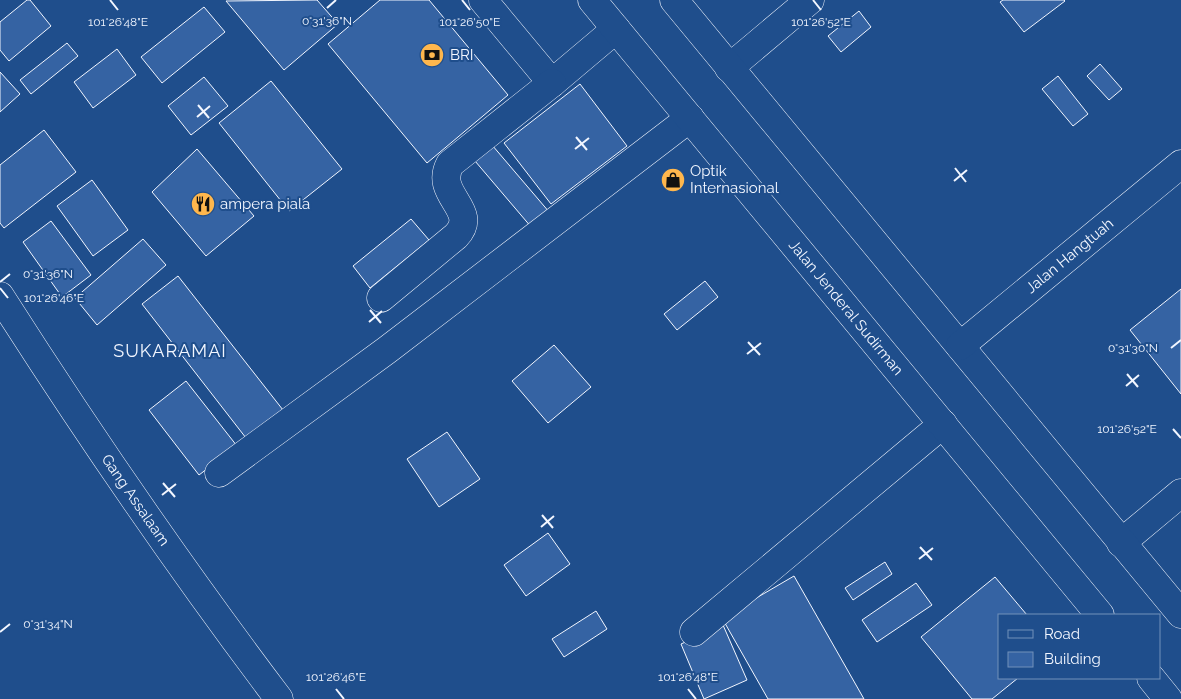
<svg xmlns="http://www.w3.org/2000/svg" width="1181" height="699" viewBox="0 0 1181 699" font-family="Raleway,sans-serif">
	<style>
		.building { fill: #3563a3; stroke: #f2f6ff }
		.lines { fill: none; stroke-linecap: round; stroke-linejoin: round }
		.minor-casing { stroke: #f2f6ff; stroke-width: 29 }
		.major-casing { stroke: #f2f6ff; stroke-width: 29 }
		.minor { stroke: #1f4e8c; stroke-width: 28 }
		.major { stroke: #1f4e8c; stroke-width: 28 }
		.ticks { fill: none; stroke: #f2f6ff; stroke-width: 2 }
		.labels { text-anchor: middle; stroke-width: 4; stroke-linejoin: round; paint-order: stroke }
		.poi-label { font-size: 15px; fill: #f2f6ff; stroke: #1f4e8c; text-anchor: start }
		.street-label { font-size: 15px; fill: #f2f6ff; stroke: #1f4e8c }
		.quarter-label { font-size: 18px; letter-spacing: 1px; fill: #f2f6ff; stroke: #1f4e8c }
		.ticks-label { font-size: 12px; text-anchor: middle; fill: #f2f6ff; stroke: #1f4e8c; stroke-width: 4; stroke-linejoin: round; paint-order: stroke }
	</style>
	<rect width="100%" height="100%" fill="#1f4e8c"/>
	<g class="building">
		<path d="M 27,0 L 30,0 L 51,26 L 9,61 L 0,50 L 0,22 Z"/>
		<path d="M 317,0 L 338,24 L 284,70 L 226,1 Z"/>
		<path d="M 380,0 L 429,0 L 508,95 L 427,163 L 328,44 Z"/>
		<path d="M 1003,0 L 1064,0 L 1065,1 L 1024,32 L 1000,2 Z"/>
		<path d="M 204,7 L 225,32 L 162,83 L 141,57 Z"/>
		<path d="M 859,11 L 871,27 L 841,52 L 828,36 Z"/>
		<path d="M 67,43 L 78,56 L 31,94 L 20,80 Z"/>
		<path d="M 117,49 L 136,75 L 93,108 L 74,82 Z"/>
		<path d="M 1100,64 L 1122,89 L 1109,100 L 1087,76 Z"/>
		<path d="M 0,72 L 20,94 L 0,112 Z"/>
		<path d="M 1058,76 L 1088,114 L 1073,126 L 1042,89 Z"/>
		<path d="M 204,77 L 228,106 L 191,135 L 168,106 Z"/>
		<path d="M 271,81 L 342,169 L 289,211 L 219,123 Z"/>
		<path d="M 580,84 L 627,146 L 551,204 L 504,143 Z"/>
		<path d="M 44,130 L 76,172 L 4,228 L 0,223 L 0,165 Z"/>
		<path d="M 492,145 L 550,213 L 532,228 L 475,161 Z"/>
		<path d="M 197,149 L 254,216 L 206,256 L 152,192 Z"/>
		<path d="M 92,180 L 128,230 L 93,256 L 57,206 Z"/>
		<path d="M 411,219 L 429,240 L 370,288 L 353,266 Z"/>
		<path d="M 51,221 L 91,275 L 62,297 L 23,242 Z"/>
		<path d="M 143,239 L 166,265 L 97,325 L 75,298 Z"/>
		<path d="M 178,276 L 283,410 L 246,438 L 142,304 Z"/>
		<path d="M 705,281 L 718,297 L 677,330 L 664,314 Z"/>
		<path d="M 1181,289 L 1181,394 L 1130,330 Z"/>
		<path d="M 554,345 L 591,387 L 548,423 L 512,381 Z"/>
		<path d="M 186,381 L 237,446 L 199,475 L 149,410 Z"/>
		<path d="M 447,432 L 480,479 L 439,507 L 407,459 Z"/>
		<path d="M 548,533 L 570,564 L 526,596 L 504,565 Z"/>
		<path d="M 885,562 L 892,574 L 853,600 L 845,588 Z"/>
		<path d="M 794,576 L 864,699 L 768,699 L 722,618 Z"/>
		<path d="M 995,577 L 1027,615 L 1000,615 L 1000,678 L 1018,678 L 992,699 L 972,699 L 921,637 Z"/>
		<path d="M 916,583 L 932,605 L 877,642 L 862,620 Z"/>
		<path d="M 596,611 L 607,629 L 564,657 L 552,639 Z"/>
		<path d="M 723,625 L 747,680 L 704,699 L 681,644 Z"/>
	</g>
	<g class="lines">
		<g class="minor-casing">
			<g id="minor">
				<path d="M 483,0 L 552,83 L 616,29"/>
				<path d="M 729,68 L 810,0"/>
				<path id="s1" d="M 0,296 C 88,434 180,568 279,699"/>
				<path d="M 381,298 L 456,236 C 481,210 433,195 450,164 L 552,83"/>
				<path d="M 219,473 L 387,350 L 690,118"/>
				<path d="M 1121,543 L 1181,493"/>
				<path d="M 694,632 L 943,424"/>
			</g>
		</g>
		<g class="major-casing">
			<g id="major">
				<path id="s2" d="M 592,0 L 1100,615"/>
				<path d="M 674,0 L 1181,614"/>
				<path id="s3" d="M 960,346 L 1181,164"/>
				<path d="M 1151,678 L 1168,699"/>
			</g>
		</g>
		<use href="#minor" class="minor"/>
		<use href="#major" class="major"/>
	</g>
	<path class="ticks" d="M 110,0 L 118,10M 462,0 L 470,10M 813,0 L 821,10M 327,8 L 336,0M 198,105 L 209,118M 197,117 L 210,106M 576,137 L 587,150M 575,149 L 589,138M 955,168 L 966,182M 954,181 L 967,170M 0,282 L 10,274M 0,288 L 8,298M 370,310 L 381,323M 369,322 L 382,311M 748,342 L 760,355M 1171,348 L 1181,340M 747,354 L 761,343M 1127,374 L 1138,387M 1126,386 L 1139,375M 1173,429 L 1181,438M 163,483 L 175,497M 162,495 L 176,484M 542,515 L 553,528M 541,527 L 554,516M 920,547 L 932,560M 919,559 L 933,548M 0,632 L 10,624M 336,689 L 344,699M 688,689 L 696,699"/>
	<defs>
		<g id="bank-disc" transform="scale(1.25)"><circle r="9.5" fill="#ffb74d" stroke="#1f4e8c"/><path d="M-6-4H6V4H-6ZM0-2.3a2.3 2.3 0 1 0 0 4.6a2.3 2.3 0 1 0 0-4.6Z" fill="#111"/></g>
		<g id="shop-disc" transform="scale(1.25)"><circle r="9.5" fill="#ffb74d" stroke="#1f4e8c"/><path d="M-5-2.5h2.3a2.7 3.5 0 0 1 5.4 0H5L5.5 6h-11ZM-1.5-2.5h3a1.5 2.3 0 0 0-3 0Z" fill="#111"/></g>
		<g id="restaurant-disc" transform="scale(1.25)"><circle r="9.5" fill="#ffb74d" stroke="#1f4e8c"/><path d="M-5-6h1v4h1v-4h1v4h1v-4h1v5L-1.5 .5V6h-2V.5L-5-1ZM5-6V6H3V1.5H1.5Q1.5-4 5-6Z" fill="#111"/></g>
	</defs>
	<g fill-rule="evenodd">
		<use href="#bank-disc" x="432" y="55"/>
		<use href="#shop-disc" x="673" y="180"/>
		<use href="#restaurant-disc" x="203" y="204"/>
	</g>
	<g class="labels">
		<g class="poi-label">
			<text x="450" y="60">BRI</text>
			<text x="690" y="176">Optik<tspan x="690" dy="17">Internasional</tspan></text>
			<text x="220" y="209">ampera piala</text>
		</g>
		<g class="street-label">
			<text dy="5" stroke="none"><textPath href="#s3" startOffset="142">Jalan Hangtuah</textPath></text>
			<text dy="5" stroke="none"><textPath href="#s2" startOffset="399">Jalan Jenderal Sudirman</textPath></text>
			<text dy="5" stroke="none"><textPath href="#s1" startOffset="245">Gang Assalaam</textPath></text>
		</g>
		<g class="quarter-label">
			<text x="170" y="357">SUKARAMAI</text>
		</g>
	</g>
	<g class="ticks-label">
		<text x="327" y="25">0°31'36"N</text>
		<text x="118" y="26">101°26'48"E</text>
		<text x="470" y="26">101°26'50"E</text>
		<text x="821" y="26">101°26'52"E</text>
		<text x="48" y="278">0°31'36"N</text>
		<text x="54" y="302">101°26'46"E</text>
		<text x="1133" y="352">0°31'30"N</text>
		<text x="1127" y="433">101°26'52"E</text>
		<text x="48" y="628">0°31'34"N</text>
		<text x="336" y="681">101°26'46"E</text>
		<text x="688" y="681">101°26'48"E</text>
	</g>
	<rect x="998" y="614" width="162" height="65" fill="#1f4e8c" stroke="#7391ba"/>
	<rect x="1008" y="630" width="25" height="8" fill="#1f4e8c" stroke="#7391ba"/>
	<text x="1044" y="639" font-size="15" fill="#f2f6ff">Road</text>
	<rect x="1008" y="652" width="25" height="15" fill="#3563a3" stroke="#7391ba"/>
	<text x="1044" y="664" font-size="15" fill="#f2f6ff">Building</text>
</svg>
